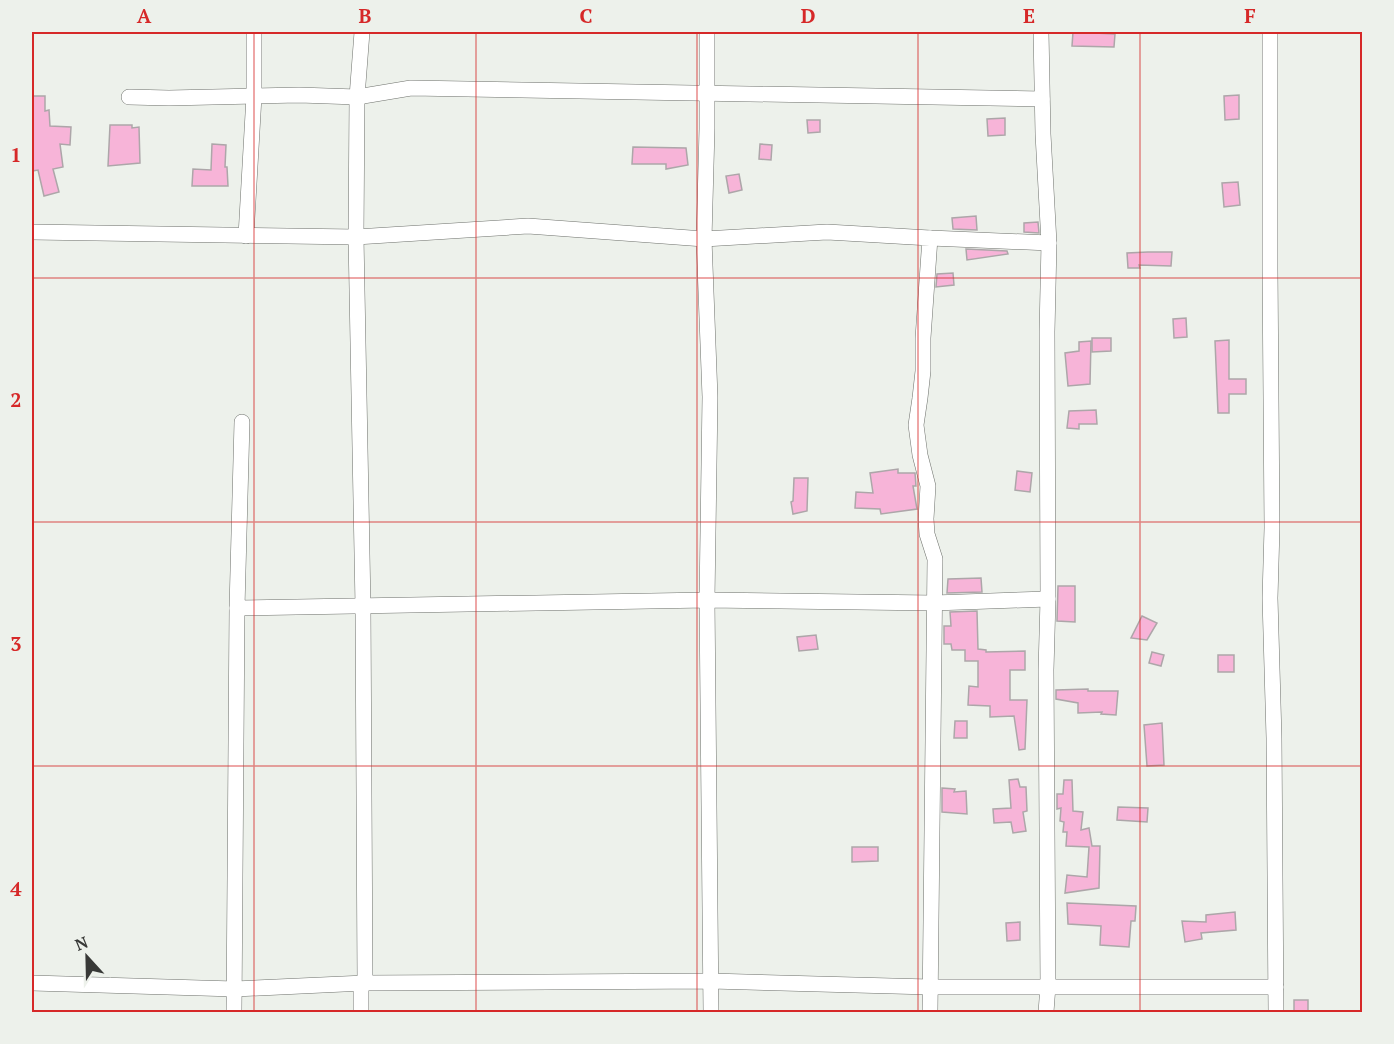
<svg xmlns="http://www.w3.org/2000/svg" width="1394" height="1044" viewBox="0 0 1394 1044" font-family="'PT Serif',serif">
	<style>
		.building { fill: #f7b4d8; stroke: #ada6a9; stroke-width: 1.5 }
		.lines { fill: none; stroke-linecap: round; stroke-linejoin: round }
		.minor-casing { stroke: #6e716c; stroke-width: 16 }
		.minor { stroke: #fff; stroke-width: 15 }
		.grid { fill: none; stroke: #d62828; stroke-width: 1.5; stroke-opacity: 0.55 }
		.neatline { fill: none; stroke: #d62828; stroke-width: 2 }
		.grid-label { font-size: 20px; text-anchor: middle; font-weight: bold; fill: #d62828 }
	</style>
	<rect width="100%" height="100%" fill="#edf1eb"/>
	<g class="building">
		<path d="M 1073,32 L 1115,34 L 1114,47 L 1072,46 Z"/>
		<path d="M 1239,95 L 1239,119 L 1225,120 L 1224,96 Z"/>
		<path d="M 32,96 L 45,96 L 45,111 L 49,110 L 50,126 L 71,127 L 70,145 L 60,144 L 63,167 L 53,169 L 59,192 L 44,196 L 38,170 L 32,171 Z"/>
		<path d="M 1005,118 L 1005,135 L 988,136 L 987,119 Z"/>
		<path d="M 807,120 L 820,120 L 820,132 L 808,133 Z"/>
		<path d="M 110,125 L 132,125 L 132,128 L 139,127 L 140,163 L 108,166 Z"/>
		<path d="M 212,144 L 226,145 L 225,167 L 227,167 L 228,186 L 192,186 L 193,169 L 211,170 Z"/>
		<path d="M 760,144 L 772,145 L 771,160 L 759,159 Z"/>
		<path d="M 633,147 L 686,148 L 688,165 L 666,169 L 666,164 L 632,164 Z"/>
		<path d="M 739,174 L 742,190 L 729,193 L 726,176 Z"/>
		<path d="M 1238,182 L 1240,205 L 1224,207 L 1222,183 Z"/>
		<path d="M 976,216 L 977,230 L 953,229 L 952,218 Z"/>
		<path d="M 1038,222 L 1039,233 L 1024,232 L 1024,223 Z"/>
		<path d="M 966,249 L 1007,251 L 1008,254 L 967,260 Z"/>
		<path d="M 1148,252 L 1172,252 L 1171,266 L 1139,265 L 1140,268 L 1128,268 L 1127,253 Z"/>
		<path d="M 953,273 L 954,285 L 936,287 L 937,274 Z"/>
		<path d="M 1186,318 L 1187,337 L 1174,338 L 1173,319 Z"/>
		<path d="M 1092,338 L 1111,338 L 1111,351 L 1092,352 Z"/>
		<path d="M 1229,340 L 1229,379 L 1246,379 L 1246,394 L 1229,394 L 1229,413 L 1218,413 L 1215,341 Z"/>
		<path d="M 1091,341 L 1090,384 L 1068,386 L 1065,353 L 1079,351 L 1079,342 Z"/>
		<path d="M 1096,410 L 1097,424 L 1079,424 L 1079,429 L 1067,428 L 1069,411 Z"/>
		<path d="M 898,469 L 898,473 L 915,473 L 916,486 L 913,486 L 917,509 L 881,514 L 880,509 L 855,508 L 856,492 L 873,493 L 870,473 Z"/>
		<path d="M 1017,471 L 1032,473 L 1030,492 L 1015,490 Z"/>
		<path d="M 794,478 L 808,478 L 807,511 L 793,514 L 791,502 L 793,501 Z"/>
		<path d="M 981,578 L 982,592 L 947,593 L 948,579 Z"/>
		<path d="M 1058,586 L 1075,586 L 1075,622 L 1057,621 Z"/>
		<path d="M 977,611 L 978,649 L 986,650 L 986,652 L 1025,651 L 1025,670 L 1010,670 L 1010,700 L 1027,700 L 1025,749 L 1019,750 L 1014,716 L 990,717 L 990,706 L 968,705 L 969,686 L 978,687 L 978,661 L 965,661 L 965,650 L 952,650 L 951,644 L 944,644 L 944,626 L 951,626 L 950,612 Z"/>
		<path d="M 1142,616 L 1157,623 L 1147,640 L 1131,638 Z"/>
		<path d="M 816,635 L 818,649 L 799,651 L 797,637 Z"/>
		<path d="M 1152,652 L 1164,655 L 1161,666 L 1149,663 Z"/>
		<rect x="1218" y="655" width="16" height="17"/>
		<path d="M 1088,689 L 1088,691 L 1118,691 L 1116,715 L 1101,714 L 1102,712 L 1078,713 L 1078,703 L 1056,699 L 1056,690 Z"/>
		<path d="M 955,721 L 967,721 L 967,738 L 954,738 Z"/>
		<path d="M 1162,723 L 1164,765 L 1147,766 L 1144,725 Z"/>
		<path d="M 1018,779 L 1020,787 L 1026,787 L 1027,811 L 1023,812 L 1026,831 L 1013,833 L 1011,822 L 994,823 L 993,809 L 1011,808 L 1009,780 Z"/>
		<path d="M 1064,780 L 1072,780 L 1073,811 L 1083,812 L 1081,830 L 1089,828 L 1092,846 L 1100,846 L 1099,888 L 1065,893 L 1067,875 L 1087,877 L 1089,847 L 1066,846 L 1067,832 L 1063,832 L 1064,822 L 1060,821 L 1061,808 L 1057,809 L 1057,794 L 1063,794 Z"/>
		<path d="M 942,788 L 955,789 L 954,792 L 966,791 L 967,814 L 942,812 Z"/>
		<path d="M 1118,807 L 1148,808 L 1147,822 L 1117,820 Z"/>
		<path d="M 852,847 L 878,847 L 878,861 L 852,862 Z"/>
		<path d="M 1067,903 L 1136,906 L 1135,921 L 1131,921 L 1129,947 L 1100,945 L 1101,926 L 1068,924 Z"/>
		<path d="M 1235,912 L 1236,930 L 1201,933 L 1202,939 L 1185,942 L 1182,921 L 1206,922 L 1206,915 Z"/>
		<path d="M 1020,922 L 1020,940 L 1007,941 L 1006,923 Z"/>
		<rect x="1294" y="1000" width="14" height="12"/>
	</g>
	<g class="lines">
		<g class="minor-casing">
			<g id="minor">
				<path d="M 362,32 L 357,97 L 356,237 L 363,606 L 365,983"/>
				<path d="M 707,32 L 707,129 L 704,239 L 710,397 L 707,600 L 711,1012"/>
				<path d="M 1041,32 L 1043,134 L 1049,243 L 1047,332 L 1048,599 L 1046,670 L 1048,986 L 1046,1012"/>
				<path d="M 1270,32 L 1270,269 L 1272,528 L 1270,598 L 1274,738 L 1276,1012"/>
				<path d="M 129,97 L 169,98 L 299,95 L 357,97 L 411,88 L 1042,99"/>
				<path d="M 32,232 L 356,237 L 528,226 L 704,239 L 827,232 L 930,238 L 923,338 L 923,371 L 920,398 L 916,425 L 920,455 L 928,486 L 926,519 L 927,534 L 935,559 L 930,1012"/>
				<path d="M 246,236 L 254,96 L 254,32"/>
				<path d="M 930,238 L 1049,243"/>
				<path d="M 242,422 L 237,608 L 707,600 L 934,603 L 1048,599"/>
				<path d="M 32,983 L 235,989 L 365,983 L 711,981 L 930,987 L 1276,987"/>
				<path d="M 234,1012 L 237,608"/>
				<path d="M 361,1012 L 361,984"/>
			</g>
		</g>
		<use href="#minor" class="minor"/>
	</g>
	<path class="grid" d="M 254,32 L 254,1012M 476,32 L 476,1012M 697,32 L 697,1012M 918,32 L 918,1012M 1140,32 L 1140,1012M 32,278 L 1362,278M 32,522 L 1362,522M 32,766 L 1362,766"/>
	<rect width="1394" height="1044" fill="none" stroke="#edf1eb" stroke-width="66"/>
	<g transform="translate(87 957) rotate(338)" stroke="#edf1eb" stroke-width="4.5" paint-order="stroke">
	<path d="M0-4.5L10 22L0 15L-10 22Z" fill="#383937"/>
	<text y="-9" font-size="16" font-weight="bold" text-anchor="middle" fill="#383937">N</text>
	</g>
	<rect x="33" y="33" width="1328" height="978" class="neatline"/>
	<g class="grid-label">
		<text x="144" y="23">A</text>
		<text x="365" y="23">B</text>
		<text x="586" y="23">C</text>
		<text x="808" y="23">D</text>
		<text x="1029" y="23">E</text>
		<text x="1250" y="23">F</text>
		<text x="16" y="162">1</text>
		<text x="16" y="407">2</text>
		<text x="16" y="651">3</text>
		<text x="16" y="896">4</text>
	</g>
</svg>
